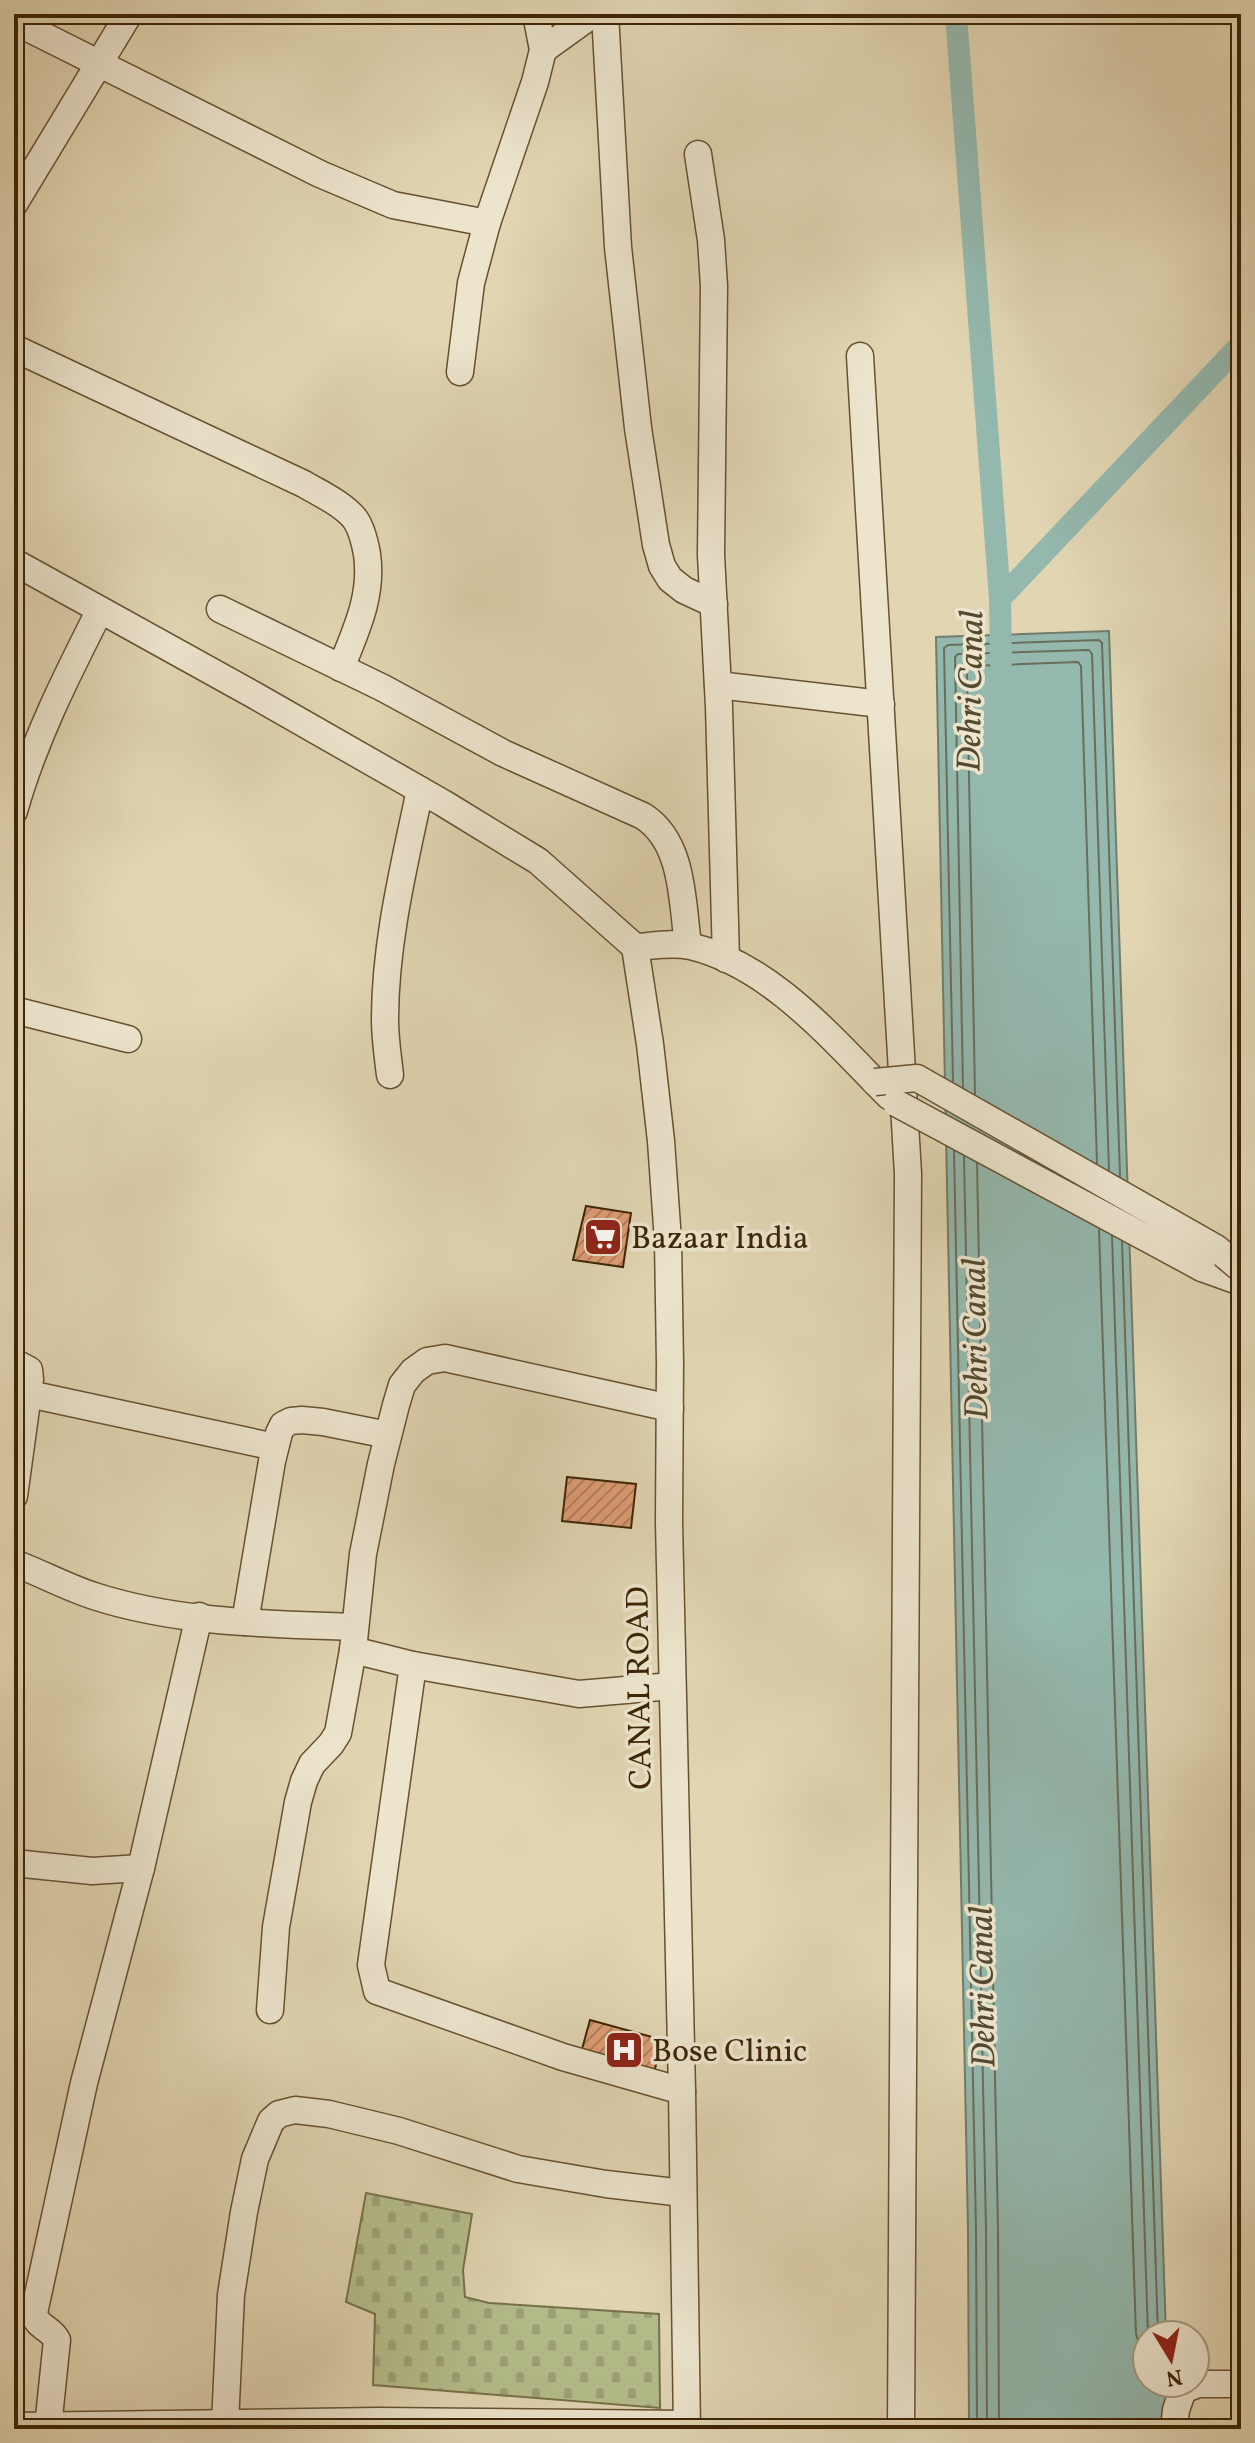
<svg xmlns="http://www.w3.org/2000/svg" width="1255" height="2443" viewBox="0 0 1255 2443" font-family="Vollkorn,serif">
	<style>
		.cemetery { fill: url(#cemetery-stones); stroke: #787148; stroke-width: 2 }
		.water { fill: #94b8ae; stroke: #717d6a; stroke-width: 2 }
		.lines { fill: none; stroke-linecap: round; stroke-linejoin: round }
		.shore { stroke: #686e5a; stroke-width: 2 }
		.canal { stroke: #94b8ae; stroke-width: 22 }
		.building { fill: url(#building-hatch); stroke: #3d2505; stroke-width: 2 }
		.minor-casing { stroke: #665130; stroke-width: 29 }
		.minor { stroke: #ece4cd; stroke-width: 26 }
		.minor-bridge-casing { stroke: #665130; stroke-width: 29; stroke-linecap: butt }
		.minor-bridge { stroke: #ece4cd; stroke-width: 26 }
		.labels { text-anchor: middle; stroke-width: 7; stroke-linejoin: round; paint-order: stroke }
		.poi-label { font-size: 32px; fill: #3d2505; stroke: #ece4cd; text-anchor: start }
		.street-label { font-size: 32px; fill: #3d2505; stroke: #ece4cd }
		.water-label { font-size: 34px; font-style: italic; fill: #534a2f; stroke: #ece4cd }
	</style>
	<defs>
		<pattern id="cemetery-stones" width="16" height="16" patternUnits="userSpaceOnUse" patternTransform="scale(2)"><rect width="16" height="16" fill="#b4bd8b"/><path d="M2 7V4a2 2 0 0 1 4 0v3zM10 15v-3a2 2 0 0 1 4 0v3z" fill="#9ca276"/></pattern>
		<pattern id="building-hatch" width="6" height="6" patternUnits="userSpaceOnUse" patternTransform="scale(2)"><rect width="6" height="6" fill="#de9d75"/><path d="M-1 1l2-2M0 6l6-6M5 7l2-2" fill="none" stroke="#b5805e"/></pattern>
	</defs>
	<rect width="100%" height="100%" fill="#e1d5b2"/>
	<filter id="stains"><feTurbulence type="fractalNoise" baseFrequency=".0025" numOctaves="4"/><feColorMatrix values="0 0 0 0 .2 0 0 0 0 .09 0 0 0 0 .02 0 0 0 .5 -.17"/></filter>
	<radialGradient id="worn" r=".72"><stop offset=".6" stop-color="#630" stop-opacity="0"/><stop offset="1" stop-color="#630" stop-opacity=".3"/></radialGradient>
	<path class="cemetery" d="M 366,2193 L 472,2214 L 463,2270 L 465,2297 L 489,2303 L 659,2314 L 660,2408 L 373,2385 L 375,2314 L 346,2302 Z"/>
	<path class="water" d="M 1109,631 L 1166,2335 L 1147,2335 L 1147,2383 L 1168,2383 L 1169,2429 L 969,2429 L 968,2229 L 936,637 Z"/>
	<g class="lines">
		<g class="shore">
			<path d="M 953,1081 L 944,648 L 948,645 L 1099,640 L 1102,643 L 1120,1176"/>
			<path d="M 963,1087 L 955,657 L 958,654 L 1089,650 L 1092,654 L 1109,1170"/>
			<path d="M 975,1094 L 967,669 L 971,666 L 1078,662 L 1081,666 L 1097,1163"/>
			<path d="M 954,1151 L 976,2229 L 977,2429"/>
			<path d="M 964,1157 L 986,2229 L 987,2429"/>
			<path d="M 977,1163 L 998,2229 L 999,2429"/>
			<path d="M 1099,1230 L 1136,2334 L 1140,2347 L 1147,2357"/>
			<path d="M 1112,1236 L 1148,2335"/>
			<path d="M 1122,1242 L 1158,2335"/>
		</g>
		<g class="canal">
			<path d="M 956,14 L 1000,599"/>
			<path d="M 1001,663 L 1000,599 L 1241,344"/>
		</g>
	</g>
	<g class="building">
		<path d="M 586,1206 L 631,1213 L 623,1267 L 573,1260 Z"/>
		<path d="M 567,1477 L 636,1484 L 631,1528 L 562,1521 Z"/>
		<path d="M 590,2020 L 663,2040 L 652,2079 L 579,2060 Z"/>
	</g>
	<g class="lines">
		<g class="minor-casing">
			<g id="minor">
				<path d="M 605,14 L 618,247 L 638,428 L 656,545 L 662,566 L 670,579 L 684,590 L 714,604"/>
				<path d="M 14,21 L 320,174 L 393,205 L 487,223"/>
				<path d="M 543,50 L 593,14"/>
				<path d="M 698,154 L 711,240 L 714,286 L 711,555 L 719,707 L 726,959"/>
				<path d="M 14,204 L 129,14"/>
				<path d="M 14,348 L 304,484 C 321,494 343,504 355,519 C 362,529 365,543 367,554 C 373,596 356,630 341,668"/>
				<path d="M 860,356 L 908,1174 L 901,2429"/>
				<path d="M 460,372 L 471,283 L 487,223 L 535,82 L 543,50 L 536,14"/>
				<path d="M 14,562 L 254,695 L 443,803 L 538,861 L 635,947 C 652,946 674,942 690,946 C 771,965 833,1040 889,1096"/>
				<path d="M 220,609 L 383,688 L 503,753 L 643,816 C 684,842 682,902 688,945"/>
				<path d="M 718,685 L 881,704"/>
				<path d="M 14,811 C 34,740 67,675 100,610"/>
				<path d="M 635,947 L 650,1044 L 661,1141 L 668,1241 L 670,1363 L 669,1522 L 682,2091 L 687,2429"/>
				<path d="M 14,1010 L 128,1039"/>
				<path d="M 390,1075 C 388,1057 385,1039 385,1020 C 385,942 404,866 420,790"/>
				<path d="M 1202,1268 L 1241,1282"/>
				<path d="M 14,1362 L 29,1370 L 30,1379 L 14,1496"/>
				<path d="M 29,1394 L 275,1447"/>
				<path d="M 14,1563 C 41,1573 66,1587 94,1596 C 177,1623 269,1624 355,1627"/>
				<path d="M 245,1622 L 272,1461 L 279,1433 L 283,1425 L 291,1421 L 302,1420 L 323,1422 L 388,1435"/>
				<path d="M 353,1650 L 413,1665 L 579,1694 L 672,1686"/>
				<path d="M 413,1665 L 371,1965 L 377,1991 L 563,2057 L 682,2091"/>
				<path d="M 14,1863 L 92,1871 L 141,1868"/>
				<path d="M 270,2010 L 276,1927 L 298,1802 L 304,1781 L 312,1764 L 331,1744 L 338,1733 L 353,1650 L 363,1554 L 381,1464 L 396,1405 L 402,1385 L 413,1371 L 427,1361 L 445,1358 L 670,1408"/>
				<path d="M 225,2424 L 231,2295 L 244,2212 L 255,2159 L 271,2121 L 279,2114 L 295,2110 L 329,2114 L 399,2131 L 518,2169 L 606,2184 L 683,2193"/>
				<path d="M 14,2426 L 378,2421 L 687,2424"/>
				<path d="M 48,2427 L 57,2340 C 51,2328 36,2327 34,2313 L 84,2083 L 141,1868 L 199,1616"/>
				<path d="M 1174,2429 L 1176,2410 L 1183,2390 L 1198,2384 L 1241,2384"/>
			</g>
		</g>
		<use href="#minor" class="minor"/>
		<g class="minor-bridge-casing">
			<g id="minor-bridge">
				<path d="M 875,1082 L 917,1078 L 1216,1248 L 1241,1269"/>
				<path d="M 896,1103 L 1202,1268"/>
			</g>
		</g>
		<use href="#minor-bridge" class="minor-bridge"/>
	</g>
	<defs>
		<g id="supermarket-square" transform="scale(2)"><rect x="-9" y="-9" width="18" height="18" rx="4" fill="#8f2418" stroke="#ece4cd"/><path d="M-6-5.5h2.5l.6 2H6L4.5 2H-2.5L-4.4-4H-6ZM-1.5 3.2a1.3 1.3 0 1 0 .1 0ZM3 3.2a1.3 1.3 0 1 0 .1 0Z" fill="#fff"/></g>
		<g id="hospital-square" transform="scale(2)"><rect x="-9" y="-9" width="18" height="18" rx="4" fill="#8f2418" stroke="#ece4cd"/><path d="M-5-5h3v3.5h4V-5h3V5h-3V1.5h-4V5h-3Z" fill="#fff"/></g>
	</defs>
	<g fill-rule="evenodd">
		<use href="#supermarket-square" x="603" y="1237"/>
		<use href="#hospital-square" x="624" y="2050"/>
	</g>
	<g class="labels">
		<g class="poi-label">
			<text x="631" y="1248">Bazaar India</text>
			<text x="652" y="2061">Bose Clinic</text>
		</g>
		<g class="street-label">
			<text transform="translate(638 1688) rotate(-91)" y="11">CANAL ROAD</text>
		</g>
		<g class="water-label">
			<text transform="translate(969 691) rotate(-89)" y="12">Dehri Canal</text>
			<text transform="translate(974 1339) rotate(-91)" y="12">Dehri Canal</text>
			<text transform="translate(981 1987) rotate(-91)" y="12">Dehri Canal</text>
		</g>
	</g>
	<rect width="1255" height="2443" fill="none" stroke="#e1d5b2" stroke-width="48"/>
	<rect x="16" y="16" width="1223" height="2411" fill="none" stroke="#3d2505" stroke-width="4"/>
	<rect x="24" y="24" width="1207" height="2395" fill="none" stroke="#3d2505" stroke-width="2"/>
	<g transform="translate(1171 2359) rotate(170)"><circle r="38" fill="#ece4cd" stroke="#a6987d" stroke-width="2"/>
	<path d="M0-6L14 30L0 20L-14 30Z" fill="#8f2418"/>
	<text y="-12" font-size="22" font-weight="bold" text-anchor="middle" fill="#3d2505">N</text>
	</g>
	<rect width="100%" height="100%" filter="url(#stains)"/>
	<rect width="100%" height="100%" fill="url(#worn)"/>
</svg>
